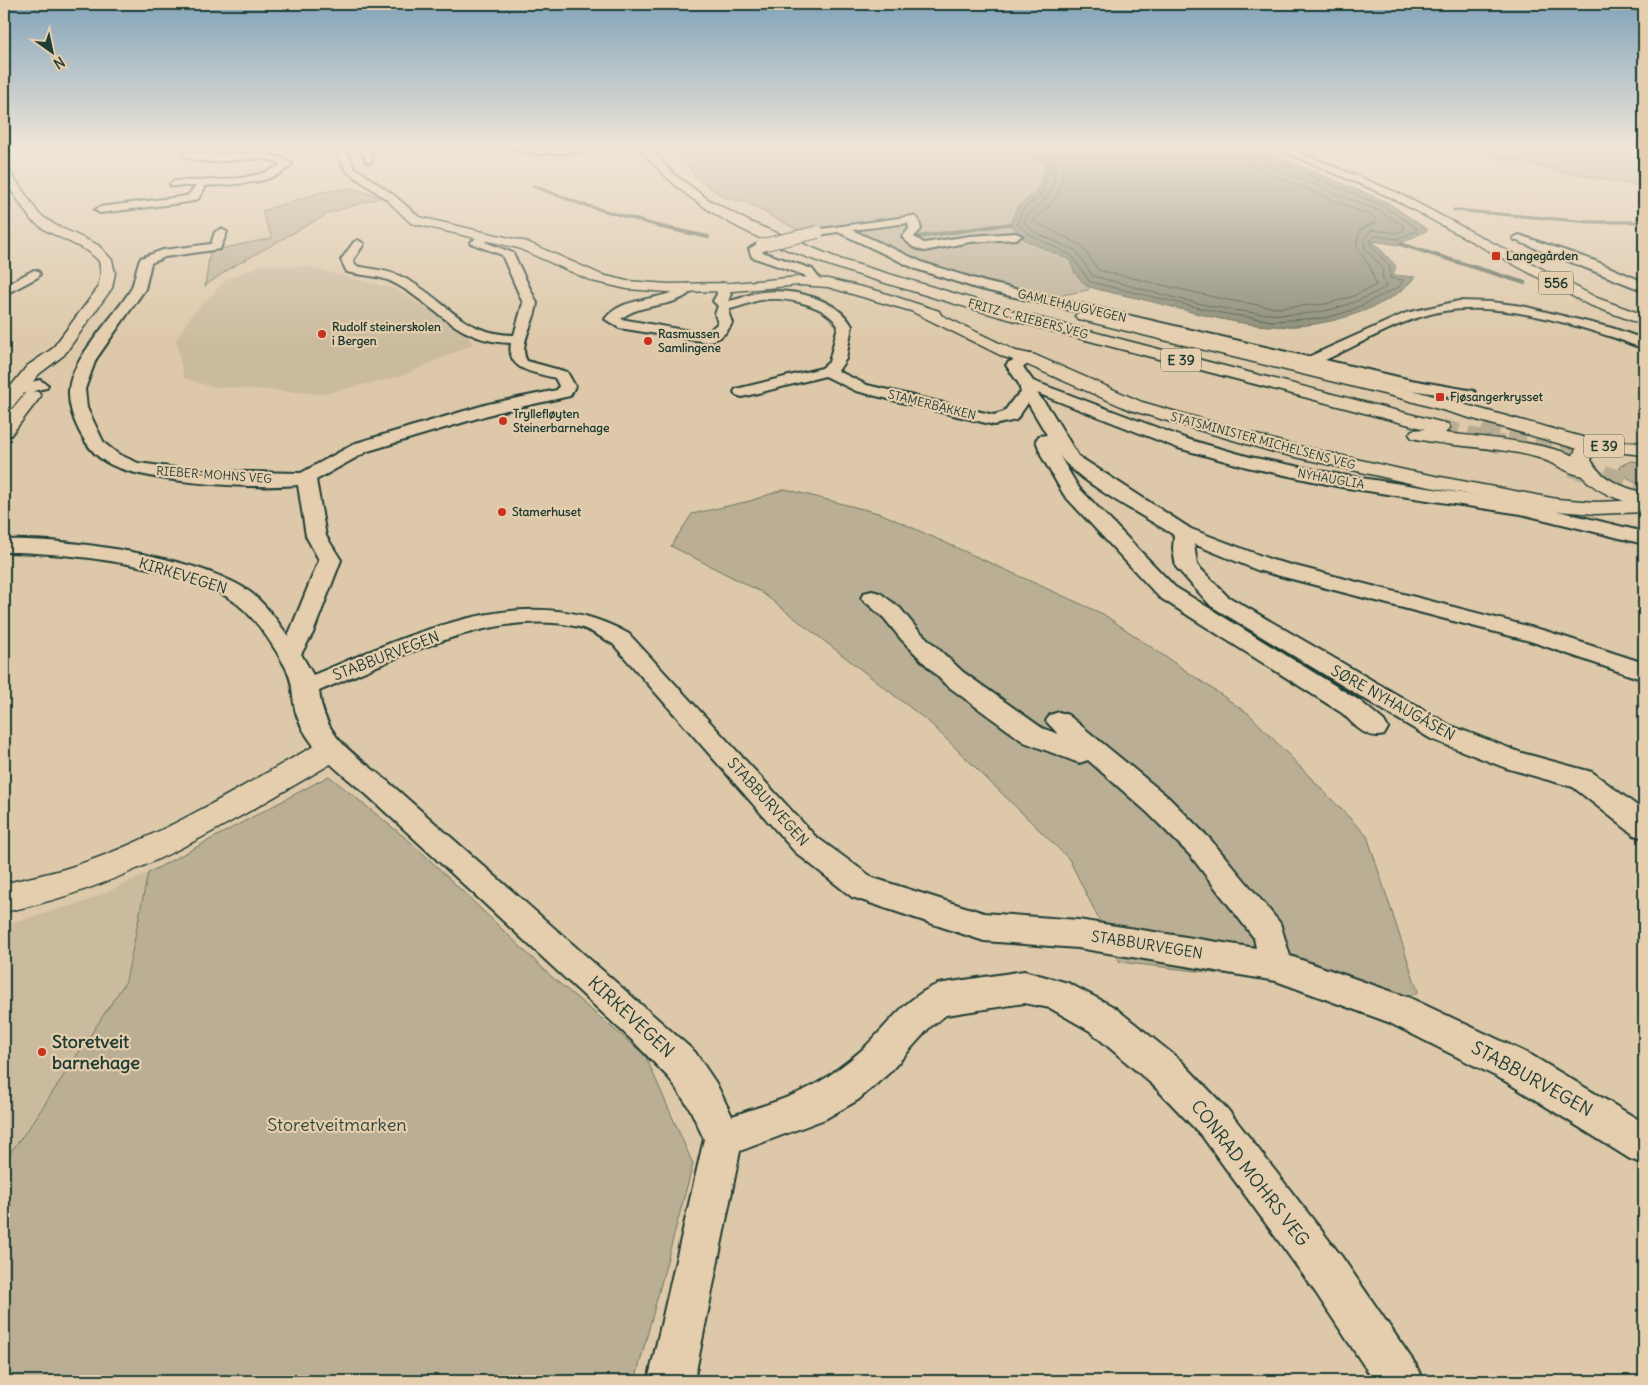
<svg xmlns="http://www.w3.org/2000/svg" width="1648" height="1385" viewBox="0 0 1648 1385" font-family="Delius,sans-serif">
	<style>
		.built { fill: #cbbb9e }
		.green { fill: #baaf94; stroke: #6c7664 }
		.water { fill: #8b8b76; stroke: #606c5c }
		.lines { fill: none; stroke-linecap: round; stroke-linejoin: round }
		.shore { stroke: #4a5c4e; stroke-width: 1 }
		.stream-far1 { stroke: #606c5c; stroke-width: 3 }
		.stream { stroke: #606c5c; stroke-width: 4 }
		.highway-tunnel-far1 { stroke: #b7ac92; stroke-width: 18; stroke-dasharray: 18 9; stroke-linecap: butt }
		.highway-tunnel { stroke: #b7ac92; stroke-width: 22; stroke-dasharray: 22 11; stroke-linecap: butt }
		.street-casing { stroke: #1f3d34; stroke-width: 4 }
		.secondary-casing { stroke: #1f3d34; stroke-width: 3 }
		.primary-casing { stroke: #1f3d34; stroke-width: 3 }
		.highway-casing { stroke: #1f3d34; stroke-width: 3 }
		.street { fill: #e5ceae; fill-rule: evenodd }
		.secondary { fill: #e5ceae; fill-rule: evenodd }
		.primary { fill: #e5ceae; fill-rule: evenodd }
		.highway { fill: #e5ceae; fill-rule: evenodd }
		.street-bridge-casing { stroke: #1f3d34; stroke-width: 14; stroke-linecap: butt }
		.street-bridge { stroke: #e5ceae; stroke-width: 12 }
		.poi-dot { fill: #c8321e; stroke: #e5ceae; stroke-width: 2 }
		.labels { text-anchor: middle; stroke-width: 4.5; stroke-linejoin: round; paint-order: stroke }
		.far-poi-label { font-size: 12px; font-weight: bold; fill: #1f3d34; stroke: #e5ceae; text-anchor: start }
		.far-street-label { font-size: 12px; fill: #1f3d34; stroke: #e5ceae }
		.shield { fill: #e5ceae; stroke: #5a6859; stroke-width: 1 }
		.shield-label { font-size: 14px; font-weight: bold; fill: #1f3d34 }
		.street-label { font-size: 15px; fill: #1f3d34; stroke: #e5ceae }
		.near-street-label { font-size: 18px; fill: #1f3d34; stroke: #e5ceae }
		.near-poi-label { font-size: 18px; font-weight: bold; fill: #1f3d34; stroke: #e5ceae; text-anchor: start }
		.near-park-label { font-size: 18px; fill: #2e483e; stroke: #e5ceae }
	</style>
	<rect width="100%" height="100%" fill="#ddc8a9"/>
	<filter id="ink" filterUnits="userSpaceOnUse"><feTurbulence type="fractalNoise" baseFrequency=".02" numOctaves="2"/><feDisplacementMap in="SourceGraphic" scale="10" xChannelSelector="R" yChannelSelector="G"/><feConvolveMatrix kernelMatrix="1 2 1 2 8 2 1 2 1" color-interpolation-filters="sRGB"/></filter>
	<g filter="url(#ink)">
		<g class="built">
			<path d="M 261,265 L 309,267 L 392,288 L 460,328 L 473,344 L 402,376 L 322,394 L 208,386 L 184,378 L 176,340 L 193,313 L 227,279 Z"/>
			<path d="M 148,873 L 126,981 L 33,1122 L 4,1161 L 4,925 L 87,901 Z"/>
		</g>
		<g class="green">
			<path d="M 678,148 L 997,148 L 1034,157 L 1043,163 L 1045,171 L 1036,193 L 1025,201 L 1056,253 L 1070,260 L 1075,273 L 1090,287 L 1088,290 L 1048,298 L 971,283 L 887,249 L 842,226 L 800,231 L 745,202 L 727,198 L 715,191 L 696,177 L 677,150 L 679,150 Z"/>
			<path d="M 1456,148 L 1644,148 L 1644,187 L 1549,169 Z"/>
			<path d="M 349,188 L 382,197 L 329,213 L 229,269 L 205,286 L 210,251 L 272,238 L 262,211 L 322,192 Z"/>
			<path d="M 1631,461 L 1644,462 L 1644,486 L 1632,481 L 1620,471 L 1620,466 Z"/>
			<path d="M 785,489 L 882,514 L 1103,614 L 1249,714 L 1367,836 L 1418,992 L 1387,1008 L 1282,981 L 1120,962 L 1069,859 L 930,723 L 761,592 L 671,546 L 692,514 L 750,501 Z"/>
			<path d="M 329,776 L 413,844 L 553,978 L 645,1055 L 693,1164 L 635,1381 L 4,1381 L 4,1161 L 33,1122 L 126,981 L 148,873 Z"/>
		</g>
		<path class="water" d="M 997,148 L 1257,148 L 1387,202 L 1428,230 L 1398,245 L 1373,241 L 1396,266 L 1393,275 L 1415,277 C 1399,296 1382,304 1358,313 C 1283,340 1227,321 1153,302 C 1131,296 1108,293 1086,286 L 1075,273 L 1070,260 L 1025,240 L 1010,224 L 1017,207 L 1036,193 L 1046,168 C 1039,154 1012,153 997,148 Z"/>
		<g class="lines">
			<g class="shore">
				<path d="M 1013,148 L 1042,156 L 1051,168 L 1040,196 L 1022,210 L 1017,224 L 1031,235 L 1072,256 L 1090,282 L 1221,313 L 1273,321 L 1325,318 L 1350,311 L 1399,287 L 1403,280 L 1390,278 L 1390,266 L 1371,246 L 1370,240 L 1375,236 L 1398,239 L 1416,231 L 1416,227 L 1384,206 L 1260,155 L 1257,148"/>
				<path d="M 1041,148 C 1061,162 1057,185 1043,202 C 1036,210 1028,212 1024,222 L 1032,231 L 1076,251 L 1093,276 C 1164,294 1261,328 1333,309 C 1352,304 1369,296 1386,287 L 1382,277 L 1383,268 L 1365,249 L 1364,239 L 1372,230 L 1397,233 L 1404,230 L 1404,226 L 1381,212 L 1257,161 L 1252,156 L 1250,148"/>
				<path d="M 1055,148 C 1069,167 1063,190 1048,207 C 1043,212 1037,215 1033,221 L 1081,245 L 1098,270 L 1227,300 L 1277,308 L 1326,304 L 1351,297 L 1376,285 L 1371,269 L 1356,245 L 1360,230 L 1376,222 L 1376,218 L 1254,167 L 1246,160 L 1243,148"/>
			</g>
			<g class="stream-far1">
				<path d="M 420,148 L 427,151"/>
				<path d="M 533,186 L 581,204 L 662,227"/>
				<path d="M 1454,210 L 1590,222 L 1638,222 L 1638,216 L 1644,215"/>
				<path d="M 986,227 L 1010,224"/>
			</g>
			<g class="stream">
				<path d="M 657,226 L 708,237"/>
				<path d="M 918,237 L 995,226"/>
				<path d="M 1400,244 L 1525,283"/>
			</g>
			<g class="highway-tunnel-far1">
				<path d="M 1483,425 L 1574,452"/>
				<path d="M 1441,428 L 1502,445"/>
			</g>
			<g class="highway-tunnel">
				<path d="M 1570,451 L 1600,460"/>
				<path d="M 1572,466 L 1644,489"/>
			</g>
			<g class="street-casing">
				<g id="street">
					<path d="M 190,148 L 200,148 L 195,153 L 198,154 C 222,156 275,147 292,164 C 273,186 230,184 203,186 L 205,188 L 198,199 L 189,202 L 100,213 L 95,210 L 100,207 L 187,196 L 196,186 L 171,186 L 170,184 L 175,181 C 204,180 258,182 281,164 C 255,149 207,173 183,154 Z"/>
					<path d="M 362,148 L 370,148 L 372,162 L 366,162 Z"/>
					<path d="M 509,148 L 603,148 L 599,151 L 536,154 Z"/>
					<path d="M 913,216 L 918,219 L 921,229 L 914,237 L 924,243 L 970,236 L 1016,233 L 1022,236 L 1016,239 L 970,242 L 924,251 L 913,247 L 902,237 L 909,229 L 908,223 L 852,230 L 924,263 L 985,282 L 1308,357 L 1406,313 L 1459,301 L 1491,302 L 1522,306 L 1612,328 L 1644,339 L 1644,348 C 1633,346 1623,340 1612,337 C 1562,321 1496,302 1444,311 C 1402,318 1363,343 1325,360 L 1411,380 L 1474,391 L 1476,394 L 1468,399 L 1411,390 L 976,288 L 916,269 L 838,232 L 818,235 L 812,232 L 814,230 Z"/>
					<path d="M 221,229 L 227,232 L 220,249 L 165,257 L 151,263 L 145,289 L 96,359 L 85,389 L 87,408 L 104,443 L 118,454 L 138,463 L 200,471 L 301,473 L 356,443 L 488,404 L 557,390 L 559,386 L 555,378 C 534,372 506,371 511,343 C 457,342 438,307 396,284 C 381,275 362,276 347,272 L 341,260 L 354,242 L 358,240 L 364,244 L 353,260 L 356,266 C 371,269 388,270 402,277 C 445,297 459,334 514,335 L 523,303 L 502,255 L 470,243 L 481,234 L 489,234 L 491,236 L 485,242 L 513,253 L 537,303 C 536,321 517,345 527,361 L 567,372 L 575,386 L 570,396 L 498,412 L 368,451 L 316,480 L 326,536 L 341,560 L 313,633 L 301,654 L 313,675 C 410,635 528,576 629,634 L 815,836 L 873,878 L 984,913 L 1078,920 L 1256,948 L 1254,938 L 1190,855 L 1148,813 L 1088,760 L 1079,763 L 1024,742 L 945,684 L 901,639 L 884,618 L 861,598 L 864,593 L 872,591 L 880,593 L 900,608 L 917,629 L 963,672 L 1042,728 L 1058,734 L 1046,721 L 1050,715 L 1059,712 L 1068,715 L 1168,797 L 1210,839 L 1280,923 L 1290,956 L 1410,998 L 1531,1055 L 1644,1123 L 1644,1164 L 1630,1159 L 1505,1081 L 1388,1022 L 1276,981 L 1078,948 L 984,941 L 852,897 L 795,852 L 613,644 C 602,638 591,630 579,627 C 494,607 396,659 319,691 C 324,738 352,752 386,780 L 695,1052 L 716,1083 L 732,1116 C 766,1104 805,1095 834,1072 C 844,1065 854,1057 864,1048 C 888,1025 906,997 938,984 L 1024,971 L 1068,983 L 1114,1007 L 1180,1060 L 1228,1110 L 1342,1257 L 1416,1365 L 1423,1381 L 1374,1381 L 1312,1287 L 1202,1136 L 1154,1086 L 1090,1031 L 1050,1008 L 1024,1003 L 946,1015 L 930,1027 L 889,1073 L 858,1100 L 825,1119 L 740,1151 L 694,1381 L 648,1381 L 704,1139 L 690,1109 L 669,1078 L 634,1042 L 366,794 C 339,771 310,751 297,716 C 291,699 295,686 286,668 C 273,644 252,612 229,598 C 178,565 64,552 4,552 L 4,540 C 66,538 191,556 244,588 C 262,599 276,619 288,636 L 319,560 L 306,536 L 298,485 C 256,489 141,483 106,462 C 85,450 68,415 69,391 C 70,360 114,317 130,291 C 136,281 135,268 141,258 L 163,250 L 211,244 L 215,232 Z"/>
					<path d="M 1519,235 L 1595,261 L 1644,282 L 1644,291 L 1515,240 L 1513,238 Z"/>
					<path d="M 762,241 L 768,245 L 762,252 L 812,269 L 819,278 L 816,285 L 806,285 L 805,282 L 807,278 L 804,275 L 752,257 L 749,249 Z"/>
					<path d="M 34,270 L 38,271 L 40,274 L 38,277 L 4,295 L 4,286 Z"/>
					<path d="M 722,283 L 728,287 L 731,294 L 728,301 C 740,300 750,293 762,292 C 792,288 837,298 852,326 L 846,359 L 838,371 L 867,385 L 994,415 L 1004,412 L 1014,398 L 1021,393 L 1019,384 L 1006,365 L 1009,362 L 1029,354 L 1037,359 L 1023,367 L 1033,381 L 1190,440 L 1250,457 L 1341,475 L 1521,502 L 1644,532 L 1644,544 L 1521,514 L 1341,487 L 1247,467 L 1178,448 L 1037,393 L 1051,411 L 1078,456 L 1191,529 L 1272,560 L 1546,631 L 1644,663 L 1644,680 L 1530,641 L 1257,570 L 1194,544 L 1197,565 L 1227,596 L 1449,725 L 1522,753 L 1592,772 L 1644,811 L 1644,838 L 1634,835 L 1573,787 L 1506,768 L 1431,739 L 1211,606 L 1176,567 L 1173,549 L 1174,535 C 1144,516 1078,482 1059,455 L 1079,488 L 1175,587 L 1360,701 L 1384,721 L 1388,728 L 1384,735 C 1366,740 1355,725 1342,713 L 1159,597 L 1064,495 L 1042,457 L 1036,440 L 1039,436 L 1047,435 L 1028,403 L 1016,420 L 994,425 L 856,391 L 825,376 L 742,397 L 736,395 L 734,392 L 736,389 L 822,368 L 829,362 L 838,326 C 826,304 784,296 760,300 C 750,302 741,307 730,309 L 729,314 L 732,323 C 726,335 719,339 707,342 L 619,328 L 605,319 C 620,299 649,301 670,293 C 677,291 681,286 688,284 L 694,288 C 678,310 641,301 621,319 L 706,334 L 718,323 L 715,314 L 718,306 L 713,301 L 717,294 L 716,287 Z"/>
					<path d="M 40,380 L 48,385 L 46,388 L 4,398 L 4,388 Z"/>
				</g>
			</g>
			<g class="secondary-casing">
				<g id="secondary">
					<path d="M 335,148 L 345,148 L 354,167 L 394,195 L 419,217 L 527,242 L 602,275 L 627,281 L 668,284 L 733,283 L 799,277 L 828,279 L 878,291 L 939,311 L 941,315 L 1016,351 L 1035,355 L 1142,402 L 1285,443 L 1409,471 L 1557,499 L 1596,502 L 1644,500 L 1644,512 L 1596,514 L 1557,511 L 1409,483 L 1274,452 L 1130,410 L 1023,363 L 1004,357 L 911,311 L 828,287 L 799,285 L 733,291 L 668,292 L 627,289 L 592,281 L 518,248 L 411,223 L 386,199 L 346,171 Z"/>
					<path d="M 331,739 L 341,742 L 346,750 L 341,758 C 234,820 127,888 4,912 L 4,884 C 26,878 49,874 71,867 C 159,839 240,787 321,742 Z"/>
				</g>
			</g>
			<g class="primary-casing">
				<g id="primary">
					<path d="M 1275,148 L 1289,148 L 1398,193 L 1597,298 L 1644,315 L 1644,325 L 1587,304 L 1390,197 Z"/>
					<path d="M 4,168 L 8,169 L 39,214 L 55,225 L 98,245 L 112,260 L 115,273 L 112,288 L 64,355 L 39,374 L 10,410 L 4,411 L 4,395 L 27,366 L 52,349 L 98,288 L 101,273 L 99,261 L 88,251 L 47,231 L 31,220 L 4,179 Z"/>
					<path d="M 32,391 L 38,392 L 41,396 L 11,435 L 4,437 L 4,419 L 26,392 Z"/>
					<path d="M 1601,441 L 1644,443 L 1644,455 L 1614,452 L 1592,456 L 1591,460 C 1601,480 1624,487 1644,493 L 1644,506 C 1614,500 1585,488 1571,460 L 1576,449 Z"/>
				</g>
			</g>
			<g class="highway-casing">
				<g id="highway">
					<path d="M 640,148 L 650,148 L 674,174 L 709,200 L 750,222 L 842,260 L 1020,313 L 1448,424 L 1450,428 L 1445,433 C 1477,437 1577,443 1596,471 L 1593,475 C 1576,480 1556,463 1539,458 C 1498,446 1454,448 1412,438 L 1409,434 L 1412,430 L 1425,429 C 1317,400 1209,372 1101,344 C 1037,327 973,310 909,290 C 815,262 703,230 640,148 Z"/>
					<path d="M 1083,311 L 1412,390 L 1604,443 L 1607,447 L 1604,451 L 1597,453 L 1578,449 L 1400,398 L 1078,319 L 1075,316 L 1078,313 Z"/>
				</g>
			</g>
			<use href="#street" class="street"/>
			<use href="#secondary" class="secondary"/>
			<use href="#primary" class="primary"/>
			<use href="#highway" class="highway"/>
			<g class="street-bridge-casing">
				<path id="street-bridge" d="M 762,245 L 818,232"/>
			</g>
			<use href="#street-bridge" class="street-bridge"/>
		</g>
	</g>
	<linearGradient id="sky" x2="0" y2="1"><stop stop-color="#83a4ba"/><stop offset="0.43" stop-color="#f0e6d8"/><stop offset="1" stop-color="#f0e6d8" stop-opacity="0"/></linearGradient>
	<rect width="1648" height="342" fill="url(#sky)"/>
	<g class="poi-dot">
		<rect x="1491" y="251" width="10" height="10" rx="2.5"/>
		<circle cx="322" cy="334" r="5"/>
		<circle cx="648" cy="341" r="5"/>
		<rect x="1435" y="392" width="10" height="10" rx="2.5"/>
		<circle cx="503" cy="421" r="5"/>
		<circle cx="502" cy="512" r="5"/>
		<circle cx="42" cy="1052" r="5"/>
	</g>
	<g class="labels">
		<g class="far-poi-label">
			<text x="1506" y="260">Langegården</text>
			<text x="332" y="331">Rudolf steinerskolen<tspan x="332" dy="14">i Bergen</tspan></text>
			<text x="658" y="338">Rasmussen<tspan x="658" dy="14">Samlingene</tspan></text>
			<text x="1450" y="401">Fjøsangerkrysset</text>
			<text x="513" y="418">Tryllefløyten<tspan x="513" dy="14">Steinerbarnehage</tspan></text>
			<text x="512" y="516">Stamerhuset</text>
		</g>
		<g class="far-street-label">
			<text transform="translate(1072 306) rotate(13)" y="4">GAMLEHAUGVEGEN</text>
			<text transform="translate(1028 319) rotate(15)" y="4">FRITZ C. RIEBERS VEG</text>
			<text transform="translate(932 405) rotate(14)" y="4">STAMERBAKKEN</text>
			<text transform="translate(1263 441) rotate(15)" y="4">STATSMINISTER MICHELSENS VEG</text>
			<text transform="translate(214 475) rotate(4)" y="4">RIEBER-MOHNS VEG</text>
			<text transform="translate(1331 479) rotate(10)" y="4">NYHAUGLIA</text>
		</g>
		<g class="shield">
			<rect x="1538.5" y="271.5" width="35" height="23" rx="4"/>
			<rect x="1161" y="348.5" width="40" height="23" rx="4"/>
			<rect x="1584" y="434.5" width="40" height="23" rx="4"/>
		</g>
		<g class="shield-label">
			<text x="1556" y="288">556</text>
			<text x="1181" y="365">E 39</text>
			<text x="1604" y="451">E 39</text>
		</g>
		<g class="street-label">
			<text transform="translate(183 576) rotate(17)" y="5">KIRKEVEGEN</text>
			<text transform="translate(386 656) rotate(-21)" y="5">STABBURVEGEN</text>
			<text transform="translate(1393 703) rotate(29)" y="5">SØRE NYHAUGÅSEN</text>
			<text transform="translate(768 802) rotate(48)" y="5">STABBURVEGEN</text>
			<text transform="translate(1147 945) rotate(9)" y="5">STABBURVEGEN</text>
		</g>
		<g class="near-street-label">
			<text transform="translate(631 1017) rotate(43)" y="6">KIRKEVEGEN</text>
			<text transform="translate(1532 1079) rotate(29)" y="6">STABBURVEGEN</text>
			<text transform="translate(1250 1173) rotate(52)" y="6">CONRAD MOHRS VEG</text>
		</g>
		<g class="near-poi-label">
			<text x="52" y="1048">Storetveit<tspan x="52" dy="21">barnehage</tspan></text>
		</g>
		<g class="near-park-label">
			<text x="337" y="1131">Storetveitmarken</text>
		</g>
	</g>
	<rect width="1648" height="1385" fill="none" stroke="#e5ceae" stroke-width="20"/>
	<rect x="10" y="10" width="1628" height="1365" fill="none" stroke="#1f3d34" stroke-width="2" filter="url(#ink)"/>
	<g transform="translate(52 52) rotate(147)" stroke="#e5ceae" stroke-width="4" paint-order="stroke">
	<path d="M0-4L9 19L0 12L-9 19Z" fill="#1f3d34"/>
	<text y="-8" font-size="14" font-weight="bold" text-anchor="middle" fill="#1f3d34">N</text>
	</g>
</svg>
